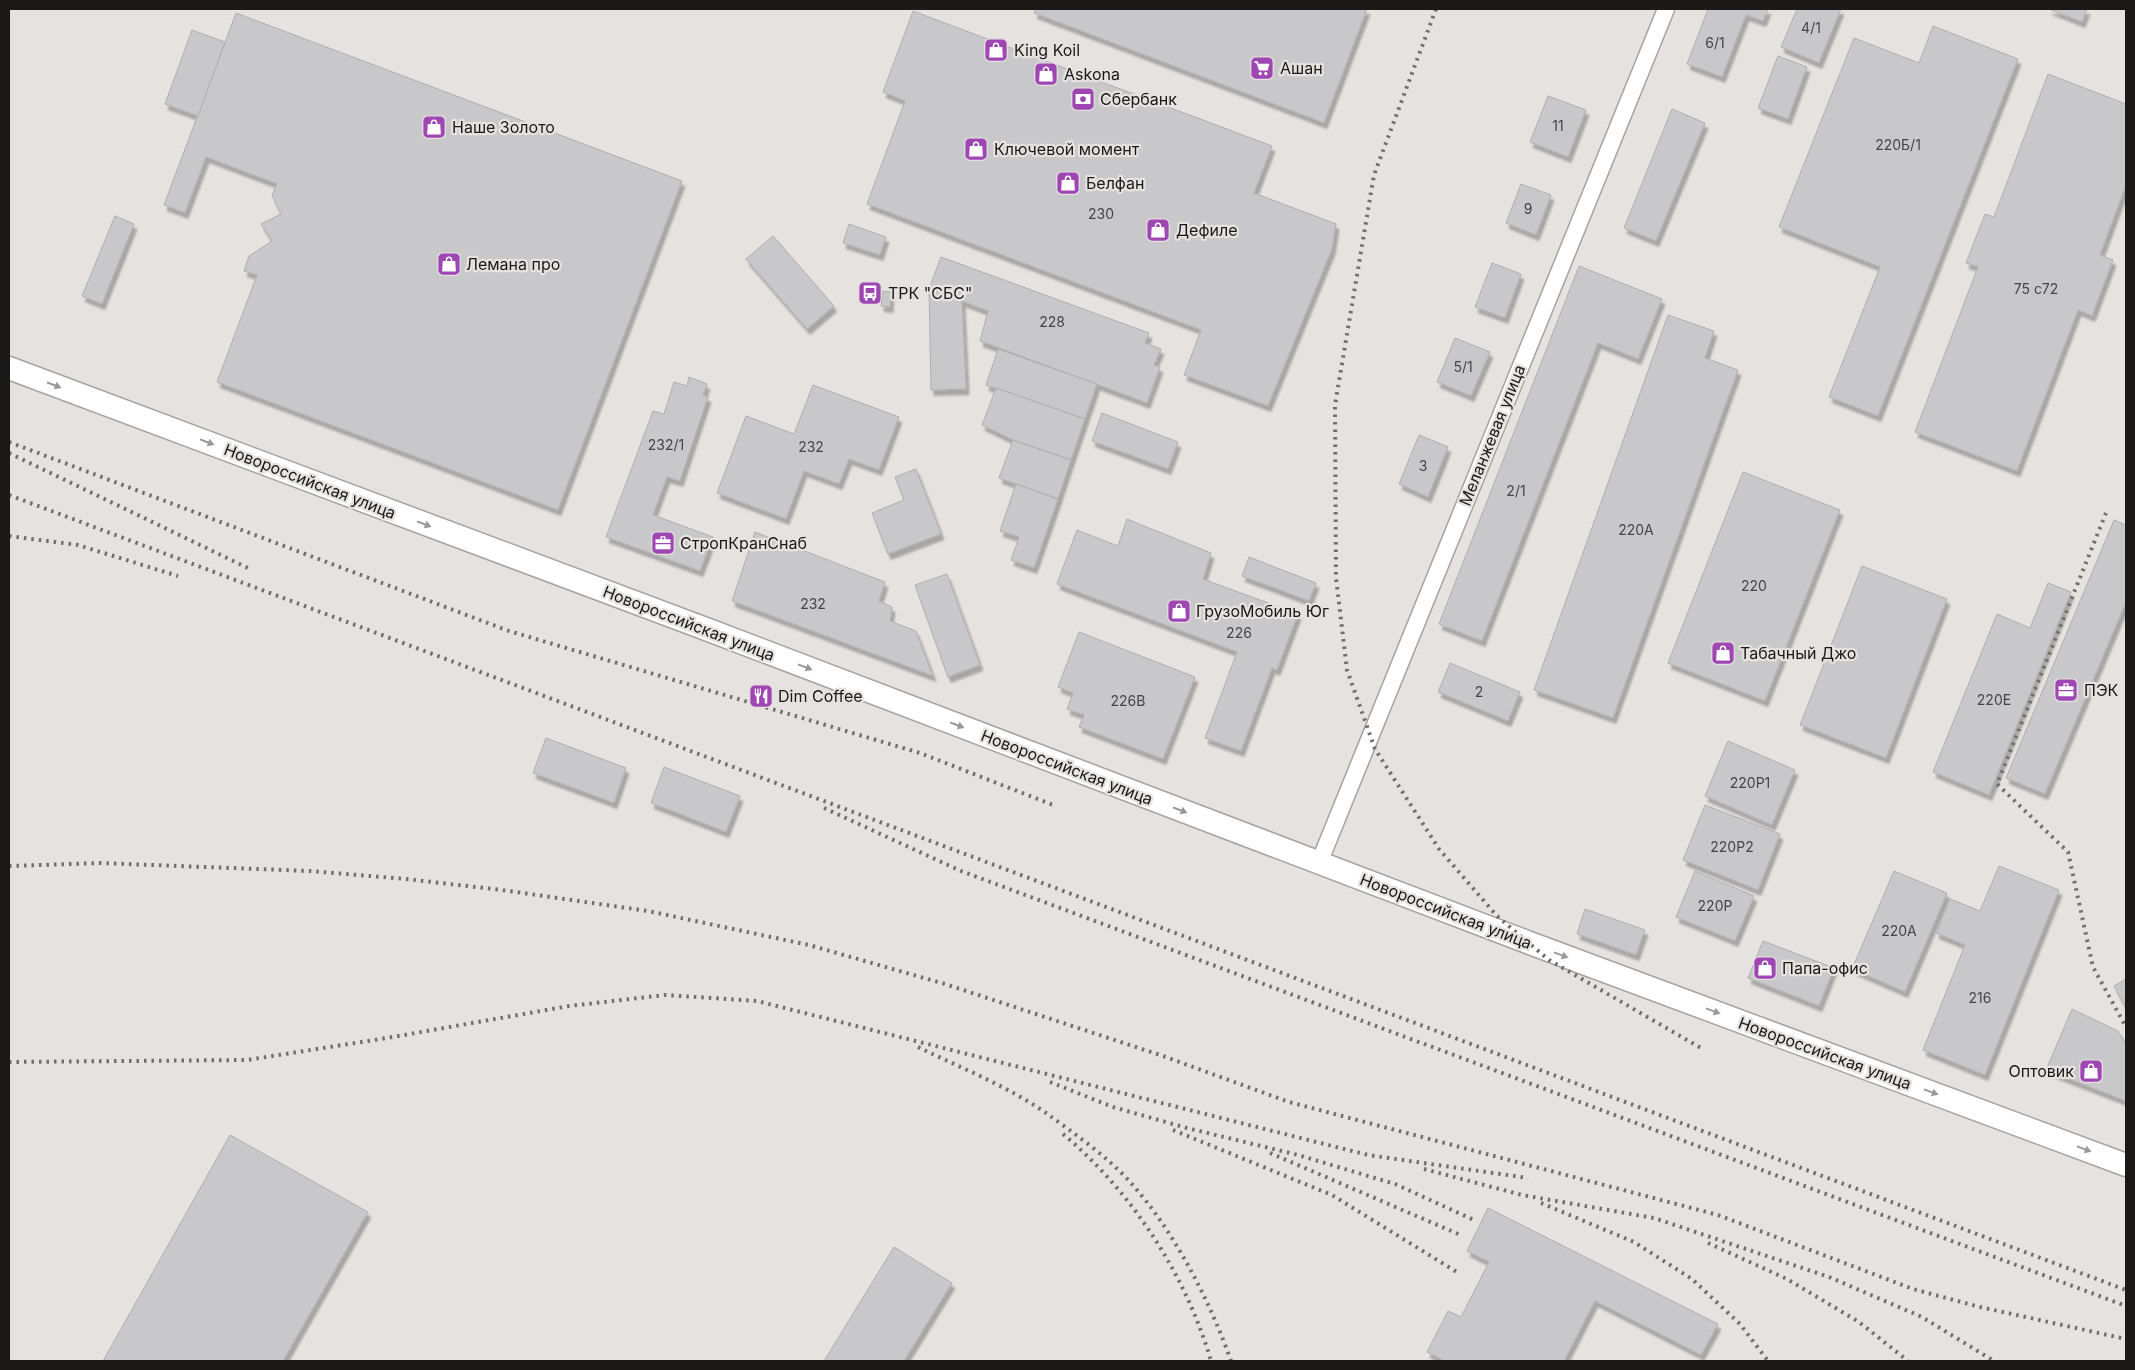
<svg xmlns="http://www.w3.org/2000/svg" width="2135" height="1370" viewBox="0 0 2135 1370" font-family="Inter,sans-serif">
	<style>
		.building { fill: #c8c8cb; stroke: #aeaeb0; filter: url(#shadow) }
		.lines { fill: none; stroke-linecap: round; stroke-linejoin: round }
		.street-casing { stroke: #a5a3a1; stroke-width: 19 }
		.secondary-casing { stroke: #a5a3a1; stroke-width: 25 }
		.street { stroke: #fff; stroke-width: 16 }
		.secondary { stroke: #fff; stroke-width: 22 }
		.rail { stroke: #716f6e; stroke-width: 4; stroke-dasharray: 2.5 5; stroke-linecap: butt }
		.oneway { fill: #989897 }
		.labels { text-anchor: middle; stroke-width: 4.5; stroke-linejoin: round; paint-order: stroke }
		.number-label { font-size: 14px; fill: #464545 }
		.poi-label { font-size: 16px; fill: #1a1918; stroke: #e5e2e0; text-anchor: start }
		.street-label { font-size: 16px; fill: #1a1918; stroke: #e5e2e0 }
	</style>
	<defs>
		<filter id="shadow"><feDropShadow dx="3" dy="5.5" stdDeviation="1" flood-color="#0004"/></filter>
	</defs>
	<rect width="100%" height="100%" fill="#e5e2e0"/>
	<g class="building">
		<path d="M 1036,9 L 1367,9 L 1324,123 L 1034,13 Z"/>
		<path d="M 1708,9 L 1768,9 L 1763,21 L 1746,15 L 1722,77 L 1687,64 Z"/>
		<path d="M 1797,9 L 1841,9 L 1819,63 L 1781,47 Z"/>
		<path d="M 2049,9 L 2087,9 L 2082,22 Z"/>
		<path d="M 913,11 L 1272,146 L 1254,193 L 1336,224 L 1332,249 L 1268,406 L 1184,375 L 1201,330 L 867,204 L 905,101 L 883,92 Z"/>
		<path d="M 236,13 L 682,181 L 558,510 L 217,382 L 257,275 L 244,271 L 249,256 L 272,241 L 261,224 L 281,214 L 272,195 L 277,184 L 206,157 L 185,213 L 164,205 Z"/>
		<path d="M 1933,26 L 2018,59 L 1878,416 L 1829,397 L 1880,267 L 1779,227 L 1854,38 L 1919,63 Z"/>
		<path d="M 192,30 L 225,42 L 198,116 L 165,104 Z"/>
		<path d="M 1778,56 L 1807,67 L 1788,119 L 1758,108 Z"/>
		<path d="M 2048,74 L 2126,104 L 2126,185 L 2100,255 L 2113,260 L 2092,316 L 2078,310 L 2017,471 L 1915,432 L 1978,267 L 1966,263 L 1985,214 L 1994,217 Z"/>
		<path d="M 1548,96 L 1586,110 L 1568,157 L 1530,142 Z"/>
		<path d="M 1672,109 L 1705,123 L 1656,241 L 1624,228 Z"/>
		<path d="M 1521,184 L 1551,195 L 1536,235 L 1506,223 Z"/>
		<path d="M 115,216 L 134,224 L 102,304 L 82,296 Z"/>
		<path d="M 849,224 L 886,237 L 880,255 L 843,243 Z"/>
		<path d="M 773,236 L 834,306 L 807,329 L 746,259 Z"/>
		<path d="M 941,257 L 1149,333 L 1145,343 L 1161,349 L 1154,365 L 1160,367 L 1147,403 L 980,341 L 988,311 L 962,301 L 966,389 L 931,390 L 929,289 Z"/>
		<path d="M 1492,263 L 1521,274 L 1505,318 L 1475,307 Z"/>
		<path d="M 1579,266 L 1662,299 L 1638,359 L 1598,343 L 1482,641 L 1439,624 Z"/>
		<path d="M 883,291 L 891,292 L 890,307 L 881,306 Z"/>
		<path d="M 1668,315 L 1714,331 L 1705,358 L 1738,370 L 1613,718 L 1534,690 Z"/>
		<path d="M 1455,338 L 1490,352 L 1471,396 L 1437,382 Z"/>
		<path d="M 998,349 L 1097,384 L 1085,419 L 986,385 Z"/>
		<path d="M 689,377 L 707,384 L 703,395 L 708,397 L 680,481 L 667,477 L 653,515 L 713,537 L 700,571 L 606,537 L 653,411 L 664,414 L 674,382 L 687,386 Z"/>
		<path d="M 813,385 L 899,417 L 879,470 L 849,459 L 839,484 L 804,471 L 786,519 L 717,493 L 746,416 L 794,434 Z"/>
		<path d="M 996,388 L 1085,419 L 1071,460 L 1013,440 L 982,425 Z"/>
		<path d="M 1102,413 L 1178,442 L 1168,469 L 1092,441 Z"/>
		<path d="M 1419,435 L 1448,447 L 1428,497 L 1399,484 Z"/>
		<path d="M 1013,440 L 1071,460 L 1058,499 L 999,478 Z"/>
		<path d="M 916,469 L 941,534 L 888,554 L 872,513 L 904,500 L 895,477 Z"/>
		<path d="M 1743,472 L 1840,510 L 1765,701 L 1668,663 Z"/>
		<path d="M 1016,484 L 1058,499 L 1034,568 L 1011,560 L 1019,537 L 1000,531 Z"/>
		<path d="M 1127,519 L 1211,553 L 1203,579 L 1298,614 L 1277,670 L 1272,668 L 1241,751 L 1205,738 L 1237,652 L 1057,584 L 1077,530 L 1118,546 Z"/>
		<path d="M 2114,520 L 2126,525 L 2126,602 L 2045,794 L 2006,778 Z"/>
		<path d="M 755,532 L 885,582 L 879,601 L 892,607 L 890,621 L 916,631 L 933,676 L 732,601 Z"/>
		<path d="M 1249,557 L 1316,583 L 1309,601 L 1242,576 Z"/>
		<path d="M 1862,566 L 1947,599 L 1886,758 L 1800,725 Z"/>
		<path d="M 947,574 L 980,665 L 948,677 L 915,585 Z"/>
		<path d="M 2048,583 L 2071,592 L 1989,795 L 1933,772 L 1997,614 L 2030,628 Z"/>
		<path d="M 1079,632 L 1195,677 L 1163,759 L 1079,727 L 1084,715 L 1067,709 L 1073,693 L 1058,687 Z"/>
		<path d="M 1450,663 L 1520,692 L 1508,721 L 1438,692 Z"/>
		<path d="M 546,738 L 626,768 L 614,803 L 533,773 Z"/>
		<path d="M 1728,741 L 1795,770 L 1772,825 L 1705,796 Z"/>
		<path d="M 664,767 L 740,796 L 726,832 L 651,803 Z"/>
		<path d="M 1705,805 L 1780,834 L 1758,890 L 1683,860 Z"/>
		<path d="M 1999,866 L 2059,890 L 1985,1075 L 1923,1050 L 1965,945 L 1936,933 L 1950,899 L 1980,911 Z"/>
		<path d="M 1695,871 L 1754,896 L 1735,941 L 1676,917 Z"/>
		<path d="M 1894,871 L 1947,893 L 1905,992 L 1852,969 Z"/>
		<path d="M 1585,909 L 1645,930 L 1636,955 L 1577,934 Z"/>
		<path d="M 1763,941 L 1834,968 L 1819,1006 L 1748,978 Z"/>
		<path d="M 2126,979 L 2126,1008 L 2114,986 Z"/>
		<path d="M 2072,1009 L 2118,1031 L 2126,1044 L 2126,1101 L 2046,1070 Z"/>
		<path d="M 230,1135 L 368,1212 L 283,1361 L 103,1361 Z"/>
		<path d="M 1488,1208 L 1718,1324 L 1701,1355 L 1595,1301 L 1564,1361 L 1445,1361 L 1427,1352 L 1448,1311 L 1461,1317 L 1489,1262 L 1467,1251 Z"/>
		<path d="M 894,1247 L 952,1283 L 904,1361 L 824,1361 Z"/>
	</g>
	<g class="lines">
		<g class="street-casing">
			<path id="street" d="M 1319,863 L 1666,9"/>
		</g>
		<g class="secondary-casing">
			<path id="secondary" d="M 9,368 L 706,629 L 1535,945 L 2126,1165"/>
		</g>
		<use href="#street" class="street"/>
		<use href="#secondary" class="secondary"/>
		<g class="rail">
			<path d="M 1436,9 L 1374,175 L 1335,405 L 1336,578 L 1347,670 L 1375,749 L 1439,849 L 1497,916 L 1549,960 L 1701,1048"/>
			<path d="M 9,442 L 509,631 L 920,753 L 1053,805"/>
			<path d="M 9,453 L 252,570"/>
			<path d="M 9,495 L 2126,1290"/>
			<path d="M 2106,513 L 1997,784 L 2068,852 L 2093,967 L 2126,1027"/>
			<path d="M 9,536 L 78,545 L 178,576"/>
			<path d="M 824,808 L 961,871 L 2126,1306"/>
			<path d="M 9,866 L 100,863 L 310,871 L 406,879 L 502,890 L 648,911 L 809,945 L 945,984 L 1163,1056 L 1289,1102 L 1718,1215 L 1913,1289 L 1980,1307 L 2126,1339"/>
			<path d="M 918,1047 C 961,1068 1007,1086 1046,1113 C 1074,1133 1109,1158 1131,1183 C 1174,1231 1210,1301 1231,1361"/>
			<path d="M 9,1062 L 247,1060 L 387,1038 L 569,1006 L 665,995 L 757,1001 L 1368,1155 L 1528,1178"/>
			<path d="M 1050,1082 L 1113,1107 L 1187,1128 L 1298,1155 L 1395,1184 L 1474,1220"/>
			<path d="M 1173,1130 L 1332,1195 L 1460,1274"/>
			<path d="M 1063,1134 C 1132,1192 1186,1275 1211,1361"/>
			<path d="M 1270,1153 L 1463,1236"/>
			<path d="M 1424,1169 L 1522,1195 L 1654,1218 L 1829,1277 L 1922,1317 L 1994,1361"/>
			<path d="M 1541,1203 L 1634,1242 L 1692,1279 L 1740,1324 L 1768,1361"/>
			<path d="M 1708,1243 L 1787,1279 L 1859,1322 L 1908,1361"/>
		</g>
	</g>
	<defs><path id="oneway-solid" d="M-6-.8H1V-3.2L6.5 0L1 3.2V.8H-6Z" transform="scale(1.25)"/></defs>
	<g class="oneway">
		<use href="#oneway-solid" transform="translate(54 385) rotate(21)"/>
		<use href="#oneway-solid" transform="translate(207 442) rotate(21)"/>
		<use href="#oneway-solid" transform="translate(424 524) rotate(21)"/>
		<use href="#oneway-solid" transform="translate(805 667) rotate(21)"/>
		<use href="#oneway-solid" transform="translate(957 725) rotate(21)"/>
		<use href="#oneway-solid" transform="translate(1180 810) rotate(21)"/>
		<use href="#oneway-solid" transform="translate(1561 955) rotate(20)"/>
		<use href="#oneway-solid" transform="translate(1713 1011) rotate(20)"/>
		<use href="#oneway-solid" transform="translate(1931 1092) rotate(20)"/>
		<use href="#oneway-solid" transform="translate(2084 1149) rotate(20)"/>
	</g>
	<defs>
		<g id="shop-square" transform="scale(1.25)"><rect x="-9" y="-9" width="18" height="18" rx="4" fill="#9e47b3" stroke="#e5e2e0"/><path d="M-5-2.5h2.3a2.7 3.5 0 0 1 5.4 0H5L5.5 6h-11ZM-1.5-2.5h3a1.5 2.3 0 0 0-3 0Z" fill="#fff"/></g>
		<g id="supermarket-square" transform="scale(1.25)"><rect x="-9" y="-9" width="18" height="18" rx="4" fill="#9e47b3" stroke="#e5e2e0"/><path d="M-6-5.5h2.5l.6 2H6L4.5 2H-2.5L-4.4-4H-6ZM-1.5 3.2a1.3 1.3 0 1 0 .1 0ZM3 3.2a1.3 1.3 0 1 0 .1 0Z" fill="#fff"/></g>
		<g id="bank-square" transform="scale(1.25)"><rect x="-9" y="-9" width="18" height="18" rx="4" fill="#9e47b3" stroke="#e5e2e0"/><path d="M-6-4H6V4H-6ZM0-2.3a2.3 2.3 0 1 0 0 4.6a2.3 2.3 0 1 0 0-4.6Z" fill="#fff"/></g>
		<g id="bus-square" transform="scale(1.25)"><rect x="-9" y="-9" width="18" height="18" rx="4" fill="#9e47b3" stroke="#e5e2e0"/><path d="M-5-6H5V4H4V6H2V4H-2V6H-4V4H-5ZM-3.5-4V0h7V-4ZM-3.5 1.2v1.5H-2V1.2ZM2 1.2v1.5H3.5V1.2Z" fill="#fff"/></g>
		<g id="office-square" transform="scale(1.25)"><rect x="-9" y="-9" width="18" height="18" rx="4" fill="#9e47b3" stroke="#e5e2e0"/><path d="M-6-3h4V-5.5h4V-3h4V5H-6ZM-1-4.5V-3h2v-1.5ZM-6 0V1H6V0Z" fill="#fff"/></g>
		<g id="restaurant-square" transform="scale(1.25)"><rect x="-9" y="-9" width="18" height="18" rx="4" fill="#9e47b3" stroke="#e5e2e0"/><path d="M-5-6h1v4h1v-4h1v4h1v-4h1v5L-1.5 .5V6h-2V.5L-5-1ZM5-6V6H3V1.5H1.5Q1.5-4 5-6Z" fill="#fff"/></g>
	</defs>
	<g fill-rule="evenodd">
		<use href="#shop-square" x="996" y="50"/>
		<use href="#supermarket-square" x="1262" y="68"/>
		<use href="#shop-square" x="1046" y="74"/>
		<use href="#bank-square" x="1083" y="99"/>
		<use href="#shop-square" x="434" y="127"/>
		<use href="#shop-square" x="976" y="149"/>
		<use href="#shop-square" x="1068" y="183"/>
		<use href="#shop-square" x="1158" y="230"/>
		<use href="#shop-square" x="449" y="264"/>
		<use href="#bus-square" x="870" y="293"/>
		<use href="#office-square" x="663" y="543"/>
		<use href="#shop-square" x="1179" y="611"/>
		<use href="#shop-square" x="1723" y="653"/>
		<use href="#office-square" x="2066" y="690"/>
		<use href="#restaurant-square" x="761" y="696"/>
		<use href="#shop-square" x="1765" y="968"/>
		<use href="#shop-square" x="2091" y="1071"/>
	</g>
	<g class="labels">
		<g class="number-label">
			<text x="1811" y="33">4/1</text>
			<text x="1715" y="48">6/1</text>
			<text x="1558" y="131">11</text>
			<text x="1898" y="150">220Б/1</text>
			<text x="1528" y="214">9</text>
			<text x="1101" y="219">230</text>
			<text x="2036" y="294">75 с72</text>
			<text x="1052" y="327">228</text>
			<text x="1463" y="372">5/1</text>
			<text x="666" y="450">232/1</text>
			<text x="811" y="452">232</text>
			<text x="1423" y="471">3</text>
			<text x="1516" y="496">2/1</text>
			<text x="1636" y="535">220А</text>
			<text x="1754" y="591">220</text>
			<text x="813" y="609">232</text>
			<text x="1239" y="638">226</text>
			<text x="1479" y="697">2</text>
			<text x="1994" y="705">220Е</text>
			<text x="1128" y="706">226В</text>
			<text x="1750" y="788">220Р1</text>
			<text x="1732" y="852">220Р2</text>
			<text x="1715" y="911">220Р</text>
			<text x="1899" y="936">220А</text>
			<text x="1980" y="1003">216</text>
		</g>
		<g class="poi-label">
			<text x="1014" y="56">King Koil</text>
			<text x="1280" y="74">Ашан</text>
			<text x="1064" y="80">Askona</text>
			<text x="1100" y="105">Сбербанк</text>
			<text x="452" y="133">Наше Золото</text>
			<text x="994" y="155">Ключевой момент</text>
			<text x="1086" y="189">Белфан</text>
			<text x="1176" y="236">Дефиле</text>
			<text x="466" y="270">Лемана про</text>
			<text x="888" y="299">ТРК "СБС"</text>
			<text x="680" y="549">СтропКранСнаб</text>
			<text x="1196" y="617">ГрузоМобиль Юг</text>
			<text x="1740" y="659">Табачный Джо</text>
			<text x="2084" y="696">ПЭК</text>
			<text x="778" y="702">Dim Coffee</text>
			<text x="1782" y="974">Папа-офис</text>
			<text x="2074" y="1077" text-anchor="end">Оптовик</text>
		</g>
		<g class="street-label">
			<text transform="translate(1492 435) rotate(-68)" y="6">Меланжевая улица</text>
			<text transform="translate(310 481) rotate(21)" y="6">Новороссийская улица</text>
			<text transform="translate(689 623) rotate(21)" y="6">Новороссийская улица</text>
			<text transform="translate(1067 767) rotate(21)" y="6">Новороссийская улица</text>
			<text transform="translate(1446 911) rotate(21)" y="6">Новороссийская улица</text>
			<text transform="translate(1825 1053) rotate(20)" y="6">Новороссийская улица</text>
		</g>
	</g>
	<rect width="2135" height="1370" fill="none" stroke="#1a1918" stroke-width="20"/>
</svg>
